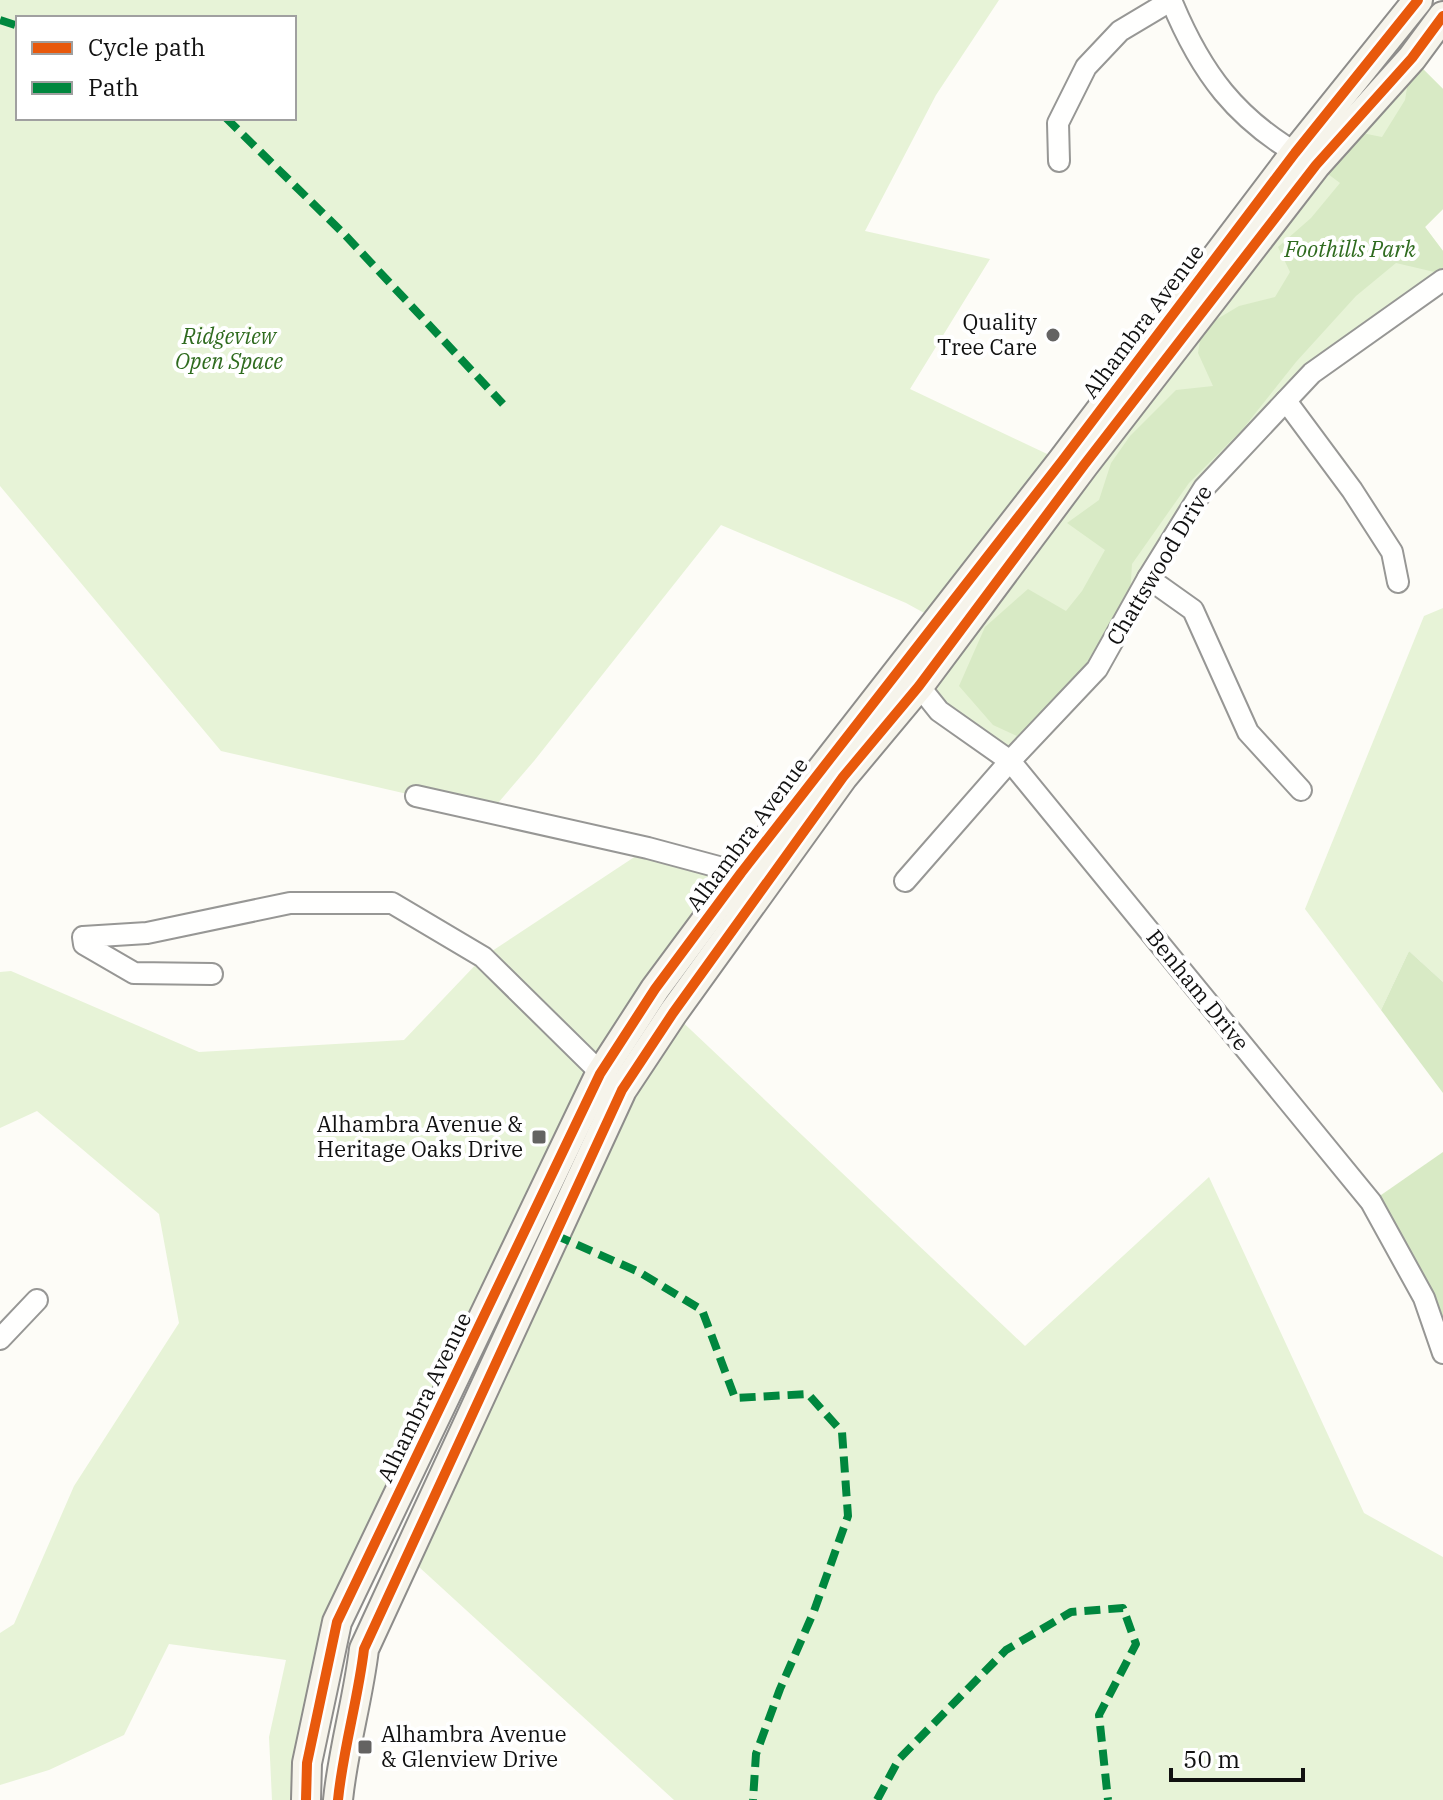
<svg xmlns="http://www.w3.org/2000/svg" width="1443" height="1800" viewBox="0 0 1443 1800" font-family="'IBM Plex Serif',serif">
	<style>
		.green { fill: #e7f3d7; fill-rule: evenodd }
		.forest { fill: #d8eac5 }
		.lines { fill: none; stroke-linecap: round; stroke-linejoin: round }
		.minor-casing { stroke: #979795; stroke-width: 24 }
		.secondary-casing { stroke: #8e8d8b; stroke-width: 32 }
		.minor { stroke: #fffffe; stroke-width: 20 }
		.secondary { stroke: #f6f4eb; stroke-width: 28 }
		.quiet { stroke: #00873e; stroke-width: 8; stroke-dasharray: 16 8; stroke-linecap: butt }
		.cycleway-casing { stroke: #fff; stroke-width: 15 }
		.cycleway { stroke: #e8590c; stroke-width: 10 }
		.poi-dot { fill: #646362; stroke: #fff; stroke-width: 3 }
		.labels { text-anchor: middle; stroke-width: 8; stroke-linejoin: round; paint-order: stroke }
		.park-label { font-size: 22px; font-style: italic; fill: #2f6b1f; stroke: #fff }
		.street-label { font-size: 22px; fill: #111; stroke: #fff }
		.poi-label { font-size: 22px; fill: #111; stroke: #fff; text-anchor: end }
	</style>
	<rect width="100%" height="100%" fill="#fdfcf7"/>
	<g class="green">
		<path d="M 0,0 L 999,0 L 936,95 L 865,231 L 990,259 L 910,389 L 1062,461 L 937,620 L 906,603 L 721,525 L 534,761 L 492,810 L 416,796 L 221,751 L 0,486 ZM 18,18 L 294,18 L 294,118 L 18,118 Z"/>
		<path d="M 1412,58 L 1443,89 L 1443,209 L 1425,227 L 1443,251 L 1443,280 L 1312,373 L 1204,488 L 1010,761 L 919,686 Z"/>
		<path d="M 1443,608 L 1443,982 L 1409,951 L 1381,1010 L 1305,909 L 1424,616 Z"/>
		<path d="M 648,848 L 741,873 L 655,989 L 337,1622 L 306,1800 L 272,1800 L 269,1737 L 286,1660 L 169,1644 L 124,1735 L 49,1770 L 0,1785 L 0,1633 L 14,1624 L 74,1486 L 179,1323 L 159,1214 L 37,1111 L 0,1128 L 0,972 L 11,971 L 199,1052 L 404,1040 L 483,957 Z"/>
		<path d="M 673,1013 L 1025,1346 L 1209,1177 L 1364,1513 L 1443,1557 L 1443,1800 L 674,1800 L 407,1556 Z"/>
	</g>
	<g class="forest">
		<path d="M 1412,58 L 1443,89 L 1443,209 L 1425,227 L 1443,251 L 1443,274 L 1396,263 L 1356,296 L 1296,362 L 1242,430 L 1189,483 L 1132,564 L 1129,612 L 1028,741 L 993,725 L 959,686 L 985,627 L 1028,589 L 1066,611 L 1082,591 L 1105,550 L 1067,523 L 1099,500 L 1111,463 L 1130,436 L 1176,390 L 1213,386 L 1198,353 L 1202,328 L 1239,306 L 1275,297 L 1290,272 L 1278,247 L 1311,218 L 1340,183 L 1316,165 L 1347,130 L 1382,137 L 1405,100 Z"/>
		<path d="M 1409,951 L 1443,982 L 1443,1093 L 1381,1010 Z"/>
		<path d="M 1443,1152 L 1443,1353 L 1371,1202 Z"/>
	</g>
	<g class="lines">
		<g class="minor-casing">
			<g id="minor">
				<path d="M 1171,0 C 1201,73 1236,120 1306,159"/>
				<path d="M 1059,161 L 1058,123 L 1086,67 L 1120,31 L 1172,0"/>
				<path d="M 1286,401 L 1352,490 L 1392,552 L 1398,582"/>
				<path d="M 1148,578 L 1193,610 L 1248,732 L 1301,790"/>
				<path d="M 909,681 L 919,686 L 939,711 L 1010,761 L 1371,1202 L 1424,1298 L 1443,1353"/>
				<path d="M 416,796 L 648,848 L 741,873"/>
				<path d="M 905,881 L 1010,761 L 1097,669 L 1148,578 L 1204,488 L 1312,373 L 1443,280"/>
				<path d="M 212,974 L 134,973 L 84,944 L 83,937 L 147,933 L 290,903 L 392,903 L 483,957 L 609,1081"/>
				<path d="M 0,1339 L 37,1300"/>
			</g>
		</g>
		<g class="secondary-casing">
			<g id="secondary">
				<path d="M 306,1800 L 307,1763 L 337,1622 L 600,1074 L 655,989 L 741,873 L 1062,461 L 1295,153 L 1418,0"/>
				<path d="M 338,1800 C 343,1749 358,1700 364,1649 L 622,1090 L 673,1013 L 843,777 L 919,686 L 1084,465 L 1316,165 L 1412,58 L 1443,16"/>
			</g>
		</g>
		<use href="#minor" class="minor"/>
		<use href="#secondary" class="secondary"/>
		<g class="quiet">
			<path d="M 0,20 L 18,26"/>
			<path d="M 226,118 L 345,235 L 503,404"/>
			<path d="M 555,1235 L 639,1272 L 702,1310 L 735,1398 L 808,1394 L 842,1432 L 848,1516 L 814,1611 L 780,1689 L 756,1754 L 753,1800"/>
			<path d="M 877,1800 L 899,1759 L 1006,1650 L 1071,1612 L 1123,1608 L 1136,1644 L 1099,1715 L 1108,1800"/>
		</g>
		<g class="cycleway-casing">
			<g id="cycleway">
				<path d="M 306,1800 L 307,1763 L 337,1622 L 600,1074 L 655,989 L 741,873 L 1062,461 L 1295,153 L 1418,0"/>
				<path d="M 338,1800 C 343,1749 358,1700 364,1649 L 622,1090 L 673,1013 L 843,777 L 919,686 L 1084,465 L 1316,165 L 1412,58 L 1443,16"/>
			</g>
		</g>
		<use href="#cycleway" class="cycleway"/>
	</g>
	<g class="poi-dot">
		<circle cx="1053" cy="335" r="8"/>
		<rect x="531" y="1129" width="16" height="16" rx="4"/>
		<rect x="357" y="1739" width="16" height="16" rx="4"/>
	</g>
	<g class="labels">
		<g class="park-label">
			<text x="1350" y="257">Foothills Park</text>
			<text x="229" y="344">Ridgeview<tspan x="229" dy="25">Open Space</tspan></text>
		</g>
		<g class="street-label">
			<text transform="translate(1143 321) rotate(-53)" y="8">Alhambra Avenue</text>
			<text transform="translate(1159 565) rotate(-59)" y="8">Chattswood Drive</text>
			<text transform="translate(747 834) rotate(-53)" y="8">Alhambra Avenue</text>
			<text transform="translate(1198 990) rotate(51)" y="8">Benham Drive</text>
			<text transform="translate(424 1397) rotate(-64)" y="8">Alhambra Avenue</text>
		</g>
		<g class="poi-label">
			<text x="1037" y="330">Quality<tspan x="1037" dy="25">Tree Care</tspan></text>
			<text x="523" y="1132">Alhambra Avenue &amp;<tspan x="523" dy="25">Heritage Oaks Drive</tspan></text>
			<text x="381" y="1742" text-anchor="start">Alhambra Avenue<tspan x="381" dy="25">&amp; Glenview Drive</tspan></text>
		</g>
	</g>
	<rect x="16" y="16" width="280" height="104" fill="#ffffff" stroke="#a0a0a0" stroke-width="2"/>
	<rect x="32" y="42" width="40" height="12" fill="#e8590c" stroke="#a0a0a0" stroke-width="2"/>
	<text x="88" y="56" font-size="24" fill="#111111">Cycle path</text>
	<rect x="32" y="82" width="40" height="12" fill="#00873e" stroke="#a0a0a0" stroke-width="2"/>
	<text x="88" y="96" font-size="24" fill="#111111">Path</text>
	<path d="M1171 1768v12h132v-12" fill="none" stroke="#111111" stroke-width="4"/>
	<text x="1183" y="1768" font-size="24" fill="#111111" stroke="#ffffff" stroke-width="6" paint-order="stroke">50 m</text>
</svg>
